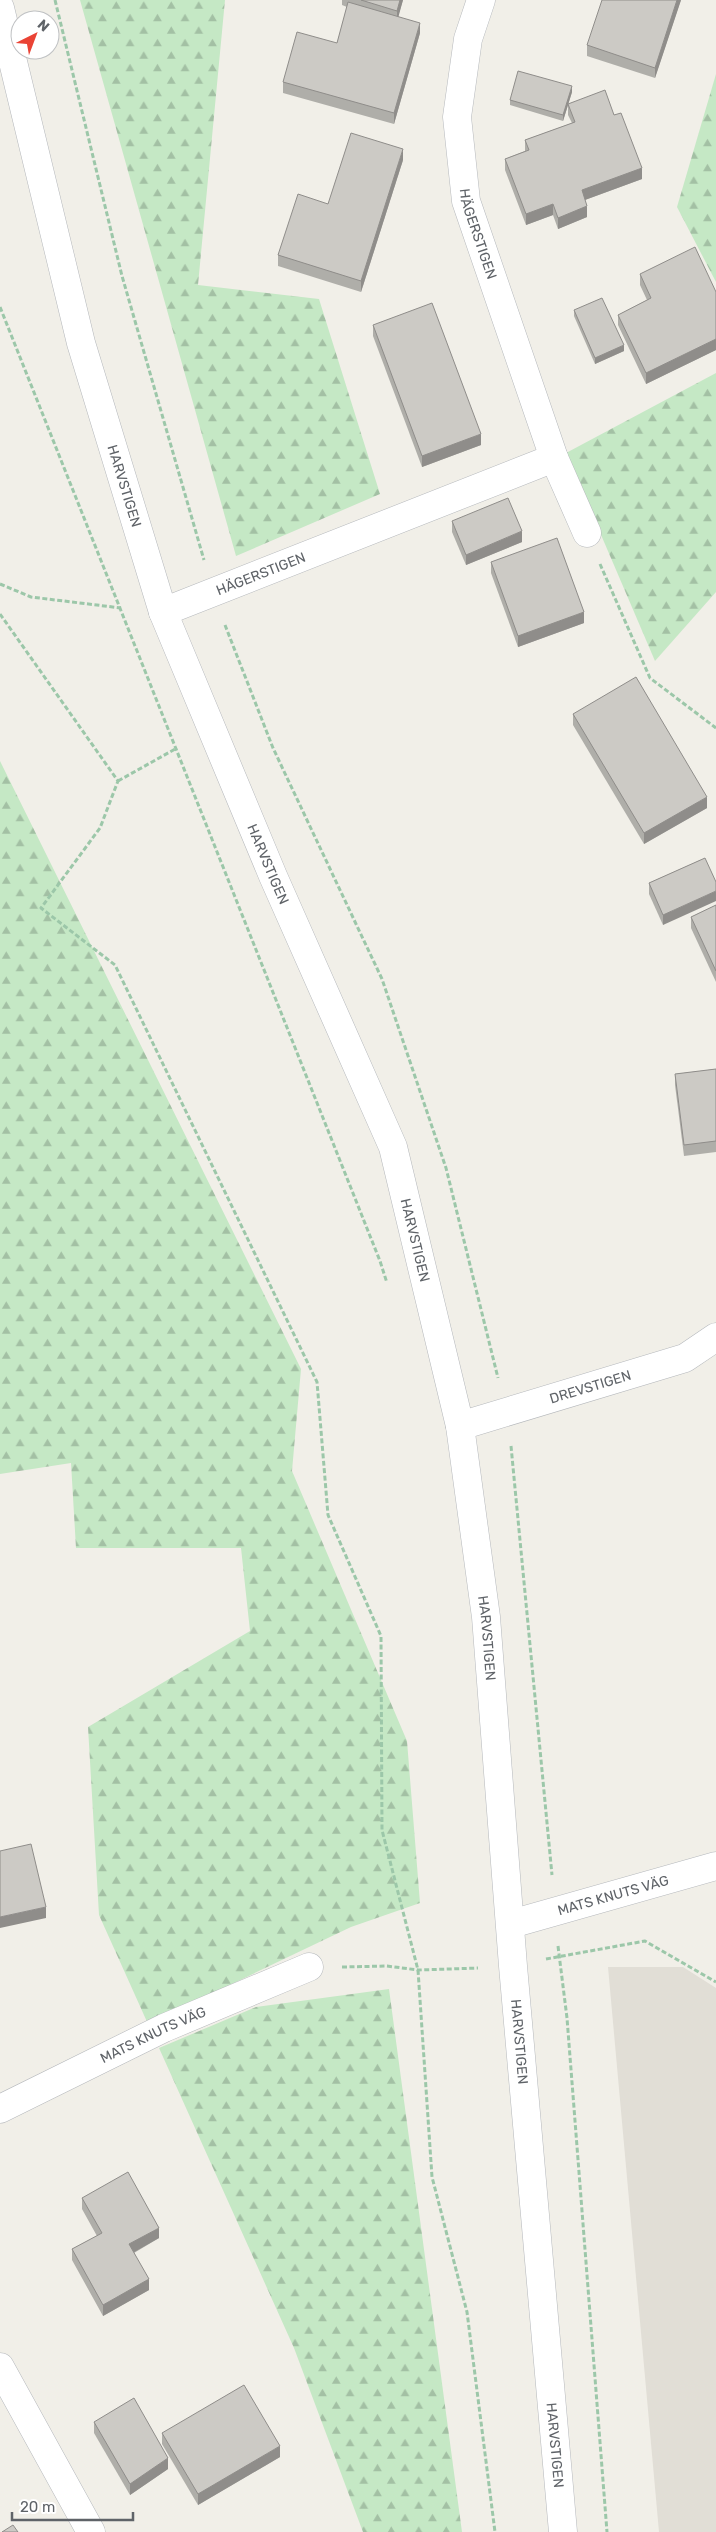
<svg xmlns="http://www.w3.org/2000/svg" width="716" height="2532" viewBox="0 0 716 2532" font-family="Rubik,sans-serif">
	<style>
		.education { fill: #e1ded6 }
		.forest { fill: url(#forest-firs) }
		.lines { fill: none; stroke-linecap: round; stroke-linejoin: round }
		.street-casing { stroke: #b5b8bc; stroke-width: 29 }
		.path { stroke: #9cc7a9; stroke-width: 3; stroke-dasharray: 5 2.5; stroke-linecap: butt }
		.street { stroke: #fff; stroke-width: 28 }
		.wall { fill: #afaea9 }
		.shaded-wall { fill: #8f8d8a }
		.building { fill: #cccac5; stroke: #8f8d8a }
		.labels { text-anchor: middle; stroke-width: 4; stroke-linejoin: round; paint-order: stroke }
		.street-label { font-size: 14px; fill: #5f6368; stroke: #fff }
	</style>
	<defs>
		<pattern id="forest-firs" width="22" height="20" patternUnits="userSpaceOnUse" patternTransform="scale(1.25)"><rect width="22" height="20" fill="#c5e8c5"/><path d="M5 1l3.5 6h-7zM16 11l3.5 6h-7z" fill="#a3c0a4"/></pattern>
	</defs>
	<rect width="100%" height="100%" fill="#f1efe8"/>
	<path class="education" d="M 608,1967 L 683,1967 L 716,1988 L 716,2532 L 659,2532 Z"/>
	<g class="forest">
		<path d="M 80,0 L 225,0 L 198,285 L 319,299 L 380,494 L 236,556 Z"/>
		<path d="M 716,74 L 716,282 L 677,207 Z"/>
		<path d="M 716,373 L 716,592 L 655,661 L 566,453 Z"/>
		<path d="M 0,761 L 301,1369 L 292,1471 L 407,1741 L 420,1903 L 351,1927 L 148,2024 L 99,1915 L 88,1727 L 250,1631 L 241,1548 L 76,1548 L 71,1463 L 0,1474 Z"/>
		<path d="M 389,1989 L 462,2532 L 363,2532 L 294,2348 L 159,2048 L 256,2007 Z"/>
	</g>
	<g class="lines">
		<g class="street-casing">
			<g id="street">
				<path id="s1" d="M 481,0 L 468,39 L 457,117 L 466,201 L 554,458 L 587,533"/>
				<path id="s2" d="M 0,8 L 81,343 L 163,612 L 273,876 L 393,1147 L 460,1426 L 486,1617 L 513,1966 L 563,2532"/>
				<path id="s3" d="M 163,612 L 554,458"/>
				<path id="s4" d="M 460,1426 L 685,1358 L 716,1337"/>
				<path id="s5" d="M 511,1924 L 716,1866"/>
				<path id="s6" d="M 0,2109 L 164,2028 L 309,1967"/>
				<path d="M 0,2367 L 91,2532"/>
			</g>
		</g>
		<g class="path">
			<path d="M 55,0 L 122,276 L 204,560"/>
			<path d="M 0,307 L 380,1261 L 387,1283"/>
			<path d="M 600,564 L 650,678 L 716,728"/>
			<path d="M 0,584 L 31,597 L 121,608"/>
			<path d="M 0,614 L 118,781 L 100,828 L 41,908 L 115,965 L 317,1382 L 328,1515 L 381,1636 L 382,1830 L 418,1970 L 432,2177 L 467,2312 L 495,2532"/>
			<path d="M 225,625 L 273,748 L 382,979 L 446,1168 L 498,1378"/>
			<path d="M 118,781 L 177,748"/>
			<path d="M 511,1446 L 552,1875"/>
			<path d="M 558,1946 L 567,2018 L 607,2532"/>
			<path d="M 546,1959 L 645,1941 L 716,1982"/>
			<path d="M 342,1967 L 387,1966 L 418,1970 L 478,1968"/>
		</g>
		<use href="#street" class="street"/>
	</g>
	<g class="wall">
		<path d="M 342,0 L 403,0 L 398,16 L 420,33 L 394,124 L 283,93 L 283,82 L 337,43 L 347,7 L 342,5 Z"/>
		<path d="M 681,0 L 655,78 L 587,56 L 587,45 Z"/>
		<path d="M 572,92 L 563,121 L 510,105 L 510,100 Z"/>
		<path d="M 568,104 L 614,115 L 642,179 L 585,200 L 587,217 L 558,229 L 553,215 L 526,225 L 505,170 L 505,159 L 525,151 L 525,140 L 572,123 L 568,115 Z"/>
		<path d="M 403,160 L 361,292 L 278,266 L 278,255 Z"/>
		<path d="M 640,274 L 716,292 L 716,350 L 646,384 L 618,325 L 618,315 L 647,300 L 640,285 Z"/>
		<path d="M 574,310 L 624,351 L 595,364 L 574,316 Z"/>
		<path d="M 373,325 L 481,445 L 422,467 L 373,336 Z"/>
		<path d="M 452,521 L 522,542 L 466,565 L 452,532 Z"/>
		<path d="M 491,562 L 584,623 L 518,647 L 491,573 Z"/>
		<path d="M 573,714 L 707,808 L 644,844 L 573,725 Z"/>
		<path d="M 705,858 L 663,925 L 649,894 L 649,883 Z"/>
		<path d="M 716,905 L 716,982 L 691,928 L 691,917 Z"/>
		<path d="M 716,1069 L 716,1152 L 684,1156 L 675,1085 L 675,1074 Z"/>
		<path d="M 82,2198 L 159,2238 L 134,2253 L 149,2290 L 103,2316 L 72,2260 L 72,2249 L 97,2236 L 82,2209 Z"/>
		<path d="M 94,2422 L 168,2469 L 130,2495 L 94,2433 Z"/>
		<path d="M 162,2433 L 280,2457 L 198,2505 L 162,2444 Z"/>
	</g>
	<g class="shaded-wall">
		<path d="M 400,0 L 403,0 L 397,22 L 397,11 Z"/>
		<path d="M 677,0 L 681,0 L 655,78 L 655,68 Z"/>
		<path d="M 420,23 L 420,33 L 394,124 L 394,113 Z"/>
		<path d="M 572,86 L 572,92 L 563,121 L 563,115 Z"/>
		<path d="M 403,149 L 403,160 L 361,292 L 361,281 Z"/>
		<path d="M 642,168 L 642,179 L 582,201 L 582,190 Z"/>
		<path d="M 553,204 L 553,215 L 526,225 L 526,214 Z"/>
		<path d="M 587,206 L 587,217 L 558,229 L 558,218 Z"/>
		<path d="M 716,339 L 716,350 L 646,384 L 646,373 Z"/>
		<path d="M 624,345 L 624,351 L 595,364 L 595,358 Z"/>
		<path d="M 481,434 L 481,445 L 422,467 L 422,456 Z"/>
		<path d="M 522,531 L 522,542 L 466,565 L 466,555 Z"/>
		<path d="M 584,612 L 584,623 L 518,647 L 518,636 Z"/>
		<path d="M 707,797 L 707,808 L 644,844 L 644,833 Z"/>
		<path d="M 716,891 L 716,901 L 663,925 L 663,915 Z"/>
		<path d="M 46,1907 L 46,1918 L 0,1928 L 0,1917 Z"/>
		<path d="M 159,2228 L 159,2238 L 129,2255 L 129,2244 Z"/>
		<path d="M 149,2279 L 149,2290 L 103,2316 L 103,2305 Z"/>
		<path d="M 280,2446 L 280,2457 L 198,2505 L 198,2494 Z"/>
		<path d="M 168,2458 L 168,2469 L 130,2495 L 130,2484 Z"/>
	</g>
	<g class="building">
		<path d="M 361,0 L 400,0 L 397,11 Z"/>
		<path d="M 602,0 L 677,0 L 655,68 L 587,45 Z"/>
		<path d="M 348,2 L 420,23 L 394,113 L 283,82 L 297,32 L 337,43 Z"/>
		<path d="M 518,71 L 572,86 L 563,115 L 510,100 Z"/>
		<path d="M 605,90 L 614,115 L 621,113 L 642,168 L 582,190 L 587,206 L 558,218 L 553,204 L 526,214 L 505,159 L 529,150 L 525,140 L 575,122 L 568,104 Z"/>
		<path d="M 351,133 L 403,149 L 361,281 L 278,255 L 298,194 L 328,204 Z"/>
		<path d="M 695,247 L 716,292 L 716,339 L 646,373 L 618,315 L 651,298 L 640,274 Z"/>
		<path d="M 602,298 L 624,345 L 595,358 L 574,310 Z"/>
		<path d="M 432,303 L 481,434 L 422,456 L 373,325 Z"/>
		<path d="M 508,498 L 522,531 L 466,555 L 452,521 Z"/>
		<path d="M 557,538 L 584,612 L 518,636 L 491,562 Z"/>
		<path d="M 636,677 L 707,797 L 644,833 L 573,714 Z"/>
		<path d="M 705,858 L 716,882 L 716,891 L 663,915 L 649,883 Z"/>
		<path d="M 716,905 L 716,971 L 691,917 Z"/>
		<path d="M 716,1069 L 716,1141 L 684,1145 L 675,1074 Z"/>
		<path d="M 31,1844 L 46,1907 L 0,1917 L 0,1851 Z"/>
		<path d="M 128,2172 L 159,2228 L 129,2244 L 149,2279 L 103,2305 L 72,2249 L 102,2233 L 82,2198 Z"/>
		<path d="M 244,2385 L 280,2446 L 198,2494 L 162,2433 Z"/>
		<path d="M 134,2398 L 168,2458 L 130,2484 L 94,2422 Z"/>
		<path d="M 13,2525 L 18,2532 L 2,2532 Z"/>
	</g>
	<g class="labels">
		<g class="street-label">
			<text dy="5" stroke="none"><textPath href="#s1" startOffset="239">HÄGERSTIGEN</textPath></text>
			<text dy="5" stroke="none"><textPath href="#s2" startOffset="494">HARVSTIGEN</textPath></text>
			<text dy="5" stroke="none"><textPath href="#s3" startOffset="105">HÄGERSTIGEN</textPath></text>
			<text dy="5" stroke="none"><textPath href="#s2" startOffset="899">HARVSTIGEN</textPath></text>
			<text dy="5" stroke="none"><textPath href="#s2" startOffset="1304">HARVSTIGEN</textPath></text>
			<text dy="5" stroke="none"><textPath href="#s4" startOffset="136">DREVSTIGEN</textPath></text>
			<text dy="5" stroke="none"><textPath href="#s2" startOffset="1709">HARVSTIGEN</textPath></text>
			<text dy="5" stroke="none"><textPath href="#s5" startOffset="106">MATS KNUTS VÄG</textPath></text>
			<text dy="5" stroke="none"><textPath href="#s6" startOffset="170">MATS KNUTS VÄG</textPath></text>
			<text dy="5" stroke="none"><textPath href="#s2" startOffset="2114">HARVSTIGEN</textPath></text>
			<text dy="5" stroke="none"><textPath href="#s2" startOffset="2519">HARVSTIGEN</textPath></text>
		</g>
	</g>
	<g transform="translate(35 35) rotate(42)"><circle r="24" fill="#ffffff" stroke="#bfc1c3"/>
	<path d="M0-4L9 19L0 12L-9 19Z" fill="#ea4335"/>
	<text y="-8" font-size="14" font-weight="bold" text-anchor="middle" fill="#5f6368">N</text>
	</g>
	<path d="M12 2512v8h121v-8" fill="none" stroke="#5f6368" stroke-width="2.5"/>
	<text x="20" y="2512" font-size="15" fill="#5f6368" stroke="#ffffff" stroke-width="4" paint-order="stroke">20 m</text>
</svg>
